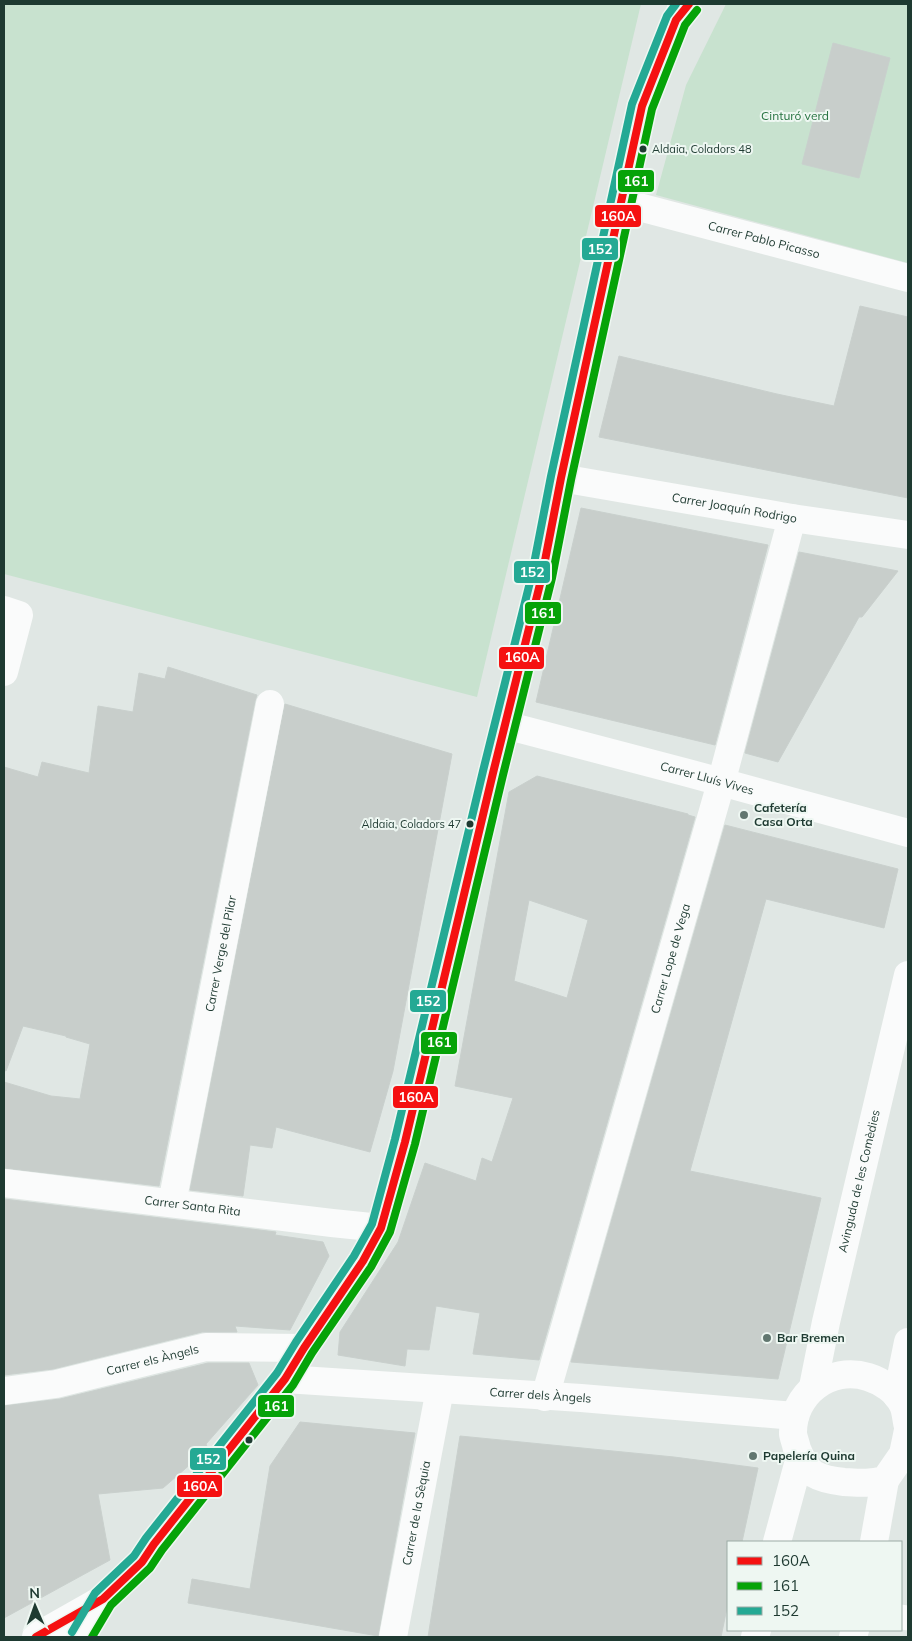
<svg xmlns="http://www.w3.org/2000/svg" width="912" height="1641" viewBox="0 0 912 1641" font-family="Mulish,sans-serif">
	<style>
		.green { fill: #c8e2cf }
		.building { fill: #c8cecb; stroke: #c9d0cd; fill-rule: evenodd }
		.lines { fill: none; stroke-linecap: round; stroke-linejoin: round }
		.pedestrian { stroke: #fafbfb; stroke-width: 25 }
		.minor { stroke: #fafbfb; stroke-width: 28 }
		.tertiary { stroke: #fafbfb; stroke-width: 28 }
		.bus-1-casing { stroke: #eef7f2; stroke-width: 11 }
		.bus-2-casing { stroke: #eef7f2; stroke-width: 11 }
		.bus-3-casing { stroke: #eef7f2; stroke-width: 11 }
		.bus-1 { stroke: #f51111; stroke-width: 8 }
		.bus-2 { stroke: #06a308; stroke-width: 8 }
		.bus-3 { stroke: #24a994; stroke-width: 8 }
		.bus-dot { fill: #1e3a31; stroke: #eef7f2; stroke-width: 2 }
		.poi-dot { fill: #627770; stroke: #eef7f2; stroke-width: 2 }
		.labels { text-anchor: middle; stroke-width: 4; stroke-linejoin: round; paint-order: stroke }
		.bus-label { font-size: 11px; fill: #1e3a31; stroke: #eef7f2; text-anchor: start }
		.park-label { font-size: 12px; fill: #277341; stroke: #eef7f2 }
		.street-label { font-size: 12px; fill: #1e3a31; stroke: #eef7f2 }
		.poi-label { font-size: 12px; font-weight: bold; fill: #1e3a31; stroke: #eef7f2; text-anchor: start }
		.line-badge { stroke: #eef7f2; stroke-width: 2 }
		.badge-label { font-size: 14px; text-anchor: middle; font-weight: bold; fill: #fff }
	</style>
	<rect width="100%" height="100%" fill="#e0e7e4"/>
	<g class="green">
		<path d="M 4,4 L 641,4 L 477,697 L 4,574 Z"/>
		<path d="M 726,4 L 908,4 L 908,263 L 656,195 L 686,85 Z"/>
	</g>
	<g class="building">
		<path d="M 833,43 L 890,58 L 859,178 L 802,164 Z"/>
		<path d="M 860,306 L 908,317 L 908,498 L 599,437 L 619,356 L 777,394 L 834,406 Z"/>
		<path d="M 581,508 L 768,545 L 715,745 L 536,702 Z"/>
		<path d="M 799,552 L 898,571 L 862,617 L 859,617 L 778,762 L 745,753 Z"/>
		<path d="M 168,667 L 257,695 L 255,701 L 159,1186 L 4,1168 L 4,1082 L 51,1096 L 80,1099 L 90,1044 L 66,1037 L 66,1036 L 23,1026 L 6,1071 L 4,1070 L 4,767 L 38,777 L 42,762 L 89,773 L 98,706 L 133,712 L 139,673 L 165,679 Z"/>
		<path d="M 285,704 L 452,754 L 393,1071 L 370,1152 L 276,1127 L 272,1148 L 250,1145 L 243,1196 L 190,1190 Z"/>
		<path d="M 537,776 L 688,814 L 688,815 L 695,817 L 539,1360 L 473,1354 L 480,1313 L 436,1306 L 429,1350 L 407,1349 L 405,1366 L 338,1355 L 340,1332 L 398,1242 L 425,1163 L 476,1181 L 482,1158 L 492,1162 L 513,1098 L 455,1086 L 509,792 ZM 529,900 L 588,920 L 567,998 L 514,981 Z"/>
		<path d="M 725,825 L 898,869 L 884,928 L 766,899 L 690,1171 L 821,1198 L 778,1379 L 571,1362 Z"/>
		<path d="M 4,1199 L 276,1232 L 275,1235 L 323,1242 L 329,1256 L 290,1330 L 235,1326 L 237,1332 L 202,1332 L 53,1369 L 4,1375 Z"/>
		<path d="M 208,1363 L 249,1363 L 258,1385 L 206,1444 L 208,1449 L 163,1488 L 98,1494 L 110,1560 L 4,1618 L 4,1406 L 60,1399 Z"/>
		<path d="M 300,1422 L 415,1433 L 378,1636 L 188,1603 L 192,1579 L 250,1589 L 270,1466 Z"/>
		<path d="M 460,1436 L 674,1457 L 758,1468 L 742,1542 L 728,1542 L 728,1603 L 721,1637 L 428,1637 Z"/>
	</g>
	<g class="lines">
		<path class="pedestrian" d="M 901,1617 L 908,1618"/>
		<g class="minor">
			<path id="s1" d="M 620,202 L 908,278"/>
			<path id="s2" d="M 561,478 L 792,518 L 908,535"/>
			<path d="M 4,610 L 19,615 L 4,672"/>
			<path id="s3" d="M 505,725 L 688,773 L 908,833"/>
			<path id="s4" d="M 4,1183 L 332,1223 L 381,1228"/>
			<path id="s5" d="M 172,1203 L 270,704"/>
			<path id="s6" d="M 285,1379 L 581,1398 L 795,1416"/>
			<path id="s7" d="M 813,1387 L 826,1322 L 908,975"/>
			<path id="s8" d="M 4,1391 L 56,1384 L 206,1347 L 304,1348"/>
			<path d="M 897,1396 L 908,1342"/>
			<path id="s9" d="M 545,1397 L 721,783 L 792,518"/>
			<path d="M 908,1427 C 906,1420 906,1411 903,1405 C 897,1391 881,1381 868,1377 C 830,1365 792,1394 793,1434 C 794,1439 796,1444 797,1449 C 800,1457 807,1470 814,1474 C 822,1479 835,1481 844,1482 C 861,1483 868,1484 885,1480 L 903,1454 L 908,1430"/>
			<path d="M 777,1542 L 800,1457"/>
			<path d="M 874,1542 L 885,1480"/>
			<path d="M 36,1637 L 103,1599"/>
			<path id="s10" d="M 393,1637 L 440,1389"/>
			<path d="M 755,1637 L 757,1630"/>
			<path d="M 853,1637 L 855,1630"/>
		</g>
		<path class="tertiary" d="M 81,1637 L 103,1599 L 142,1562 L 154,1544 L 285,1379 L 304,1348 L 363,1261 L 381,1228 L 405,1142 L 493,773 L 542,576 L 561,478 L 642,106 L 683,4"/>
		<g class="bus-1-casing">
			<path id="bus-1" d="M 36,1637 L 103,1599 L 142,1562 L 154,1544 L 285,1379 L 304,1348 L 363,1261 L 381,1228 L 405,1142 L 493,773 L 542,576 L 561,478 L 642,106 L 676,20 L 689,4"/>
		</g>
		<g class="bus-2-casing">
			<path id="bus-2" d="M 92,1637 L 111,1605 L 150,1568 L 162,1550 L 293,1385 L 312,1353 L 371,1267 L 390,1232 L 415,1144 L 503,775 L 552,578 L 571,480 L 652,109 L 685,25 L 697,10"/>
		</g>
		<g class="bus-3-casing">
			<path id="bus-3" d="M 72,1632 L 95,1593 L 134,1556 L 146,1538 L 277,1373 L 296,1342 L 354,1256 L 372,1224 L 395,1139 L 483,771 L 532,574 L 551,476 L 632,104 L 667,16 L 676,4"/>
		</g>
		<use href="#bus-1" class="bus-1"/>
		<use href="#bus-2" class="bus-2"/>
		<use href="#bus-3" class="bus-3"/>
	</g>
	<g class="bus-dot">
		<circle cx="643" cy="149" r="4.5"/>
		<circle cx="470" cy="824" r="4.5"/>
		<circle cx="249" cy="1440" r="4.5"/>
	</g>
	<g class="poi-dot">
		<circle cx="744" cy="815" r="5"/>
		<circle cx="767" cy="1338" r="5"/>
		<circle cx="753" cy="1456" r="5"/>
	</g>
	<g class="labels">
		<g class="bus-label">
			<text x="652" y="153">Aldaia, Coladors 48</text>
			<text x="461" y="828" text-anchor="end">Aldaia, Coladors 47</text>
		</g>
		<g class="park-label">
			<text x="795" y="120">Cinturó verd</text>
		</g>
		<g class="street-label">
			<text dy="4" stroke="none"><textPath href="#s1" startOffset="149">Carrer Pablo Picasso</textPath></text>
			<text dy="4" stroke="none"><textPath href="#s2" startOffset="176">Carrer Joaquín Rodrigo</textPath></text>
			<text dy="4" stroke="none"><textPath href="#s3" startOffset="209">Carrer Lluís Vives</textPath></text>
			<text dy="4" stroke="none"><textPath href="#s5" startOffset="254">Carrer Verge del Pilar</textPath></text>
			<text dy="4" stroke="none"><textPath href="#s9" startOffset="456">Carrer Lope de Vega</textPath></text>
			<text dy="4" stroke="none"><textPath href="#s7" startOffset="211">Avinguda de les Comèdies</textPath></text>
			<text dy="4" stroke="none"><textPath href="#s4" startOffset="190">Carrer Santa Rita</textPath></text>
			<text dy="4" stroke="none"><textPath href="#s8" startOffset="152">Carrer els Àngels</textPath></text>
			<text dy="4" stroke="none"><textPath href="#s6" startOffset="256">Carrer dels Àngels</textPath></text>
			<text dy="4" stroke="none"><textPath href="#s10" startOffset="126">Carrer de la Sèquia</textPath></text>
		</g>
		<g class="poi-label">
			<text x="754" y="812">Cafetería<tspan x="754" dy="14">Casa Orta</tspan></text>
			<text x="777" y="1342">Bar Bremen</text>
			<text x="763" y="1460">Papelería Quina</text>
		</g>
	</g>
	<g class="line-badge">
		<rect x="617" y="169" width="38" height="24" rx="5" fill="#06a308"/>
		<rect x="594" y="204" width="48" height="24" rx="5" fill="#f51111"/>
		<rect x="581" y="237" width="38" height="24" rx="5" fill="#24a994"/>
		<rect x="513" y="560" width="38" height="24" rx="5" fill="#24a994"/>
		<rect x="524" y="601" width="38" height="24" rx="5" fill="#06a308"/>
		<rect x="498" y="646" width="47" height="24" rx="5" fill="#f51111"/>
		<rect x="409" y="989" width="38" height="24" rx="5" fill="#24a994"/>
		<rect x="420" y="1031" width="38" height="24" rx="5" fill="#06a308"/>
		<rect x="392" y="1085" width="47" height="24" rx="5" fill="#f51111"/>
		<rect x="257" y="1394" width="38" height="24" rx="5" fill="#06a308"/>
		<rect x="189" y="1447" width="38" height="24" rx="5" fill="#24a994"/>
		<rect x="176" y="1474" width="47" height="24" rx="5" fill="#f51111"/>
	</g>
	<g class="badge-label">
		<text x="636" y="186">161</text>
		<text x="618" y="221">160A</text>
		<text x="600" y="254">152</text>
		<text x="532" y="577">152</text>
		<text x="543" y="618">161</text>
		<text x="522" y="662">160A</text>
		<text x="428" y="1006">152</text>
		<text x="439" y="1047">161</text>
		<text x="416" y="1102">160A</text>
		<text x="276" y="1411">161</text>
		<text x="208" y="1464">152</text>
		<text x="200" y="1491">160A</text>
	</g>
	<rect width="912" height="1641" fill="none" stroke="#1e3a31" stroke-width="10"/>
	<rect x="727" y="1541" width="175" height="90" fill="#eef7f2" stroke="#9baba5"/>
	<rect x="737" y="1557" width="25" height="8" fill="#f51111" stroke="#9baba5"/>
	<text x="772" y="1566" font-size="15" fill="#1e3a31">160A</text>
	<rect x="737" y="1582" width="25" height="8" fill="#06a308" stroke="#9baba5"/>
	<text x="772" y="1591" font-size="15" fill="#1e3a31">161</text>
	<rect x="737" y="1607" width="25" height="8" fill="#24a994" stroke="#9baba5"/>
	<text x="772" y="1616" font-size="15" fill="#1e3a31">152</text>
	<g transform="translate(35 1606) rotate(358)" stroke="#eef7f2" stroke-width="4" paint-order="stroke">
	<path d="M0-4L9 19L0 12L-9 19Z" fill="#1e3a31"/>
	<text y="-8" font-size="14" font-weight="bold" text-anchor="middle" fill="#1e3a31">N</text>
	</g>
</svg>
